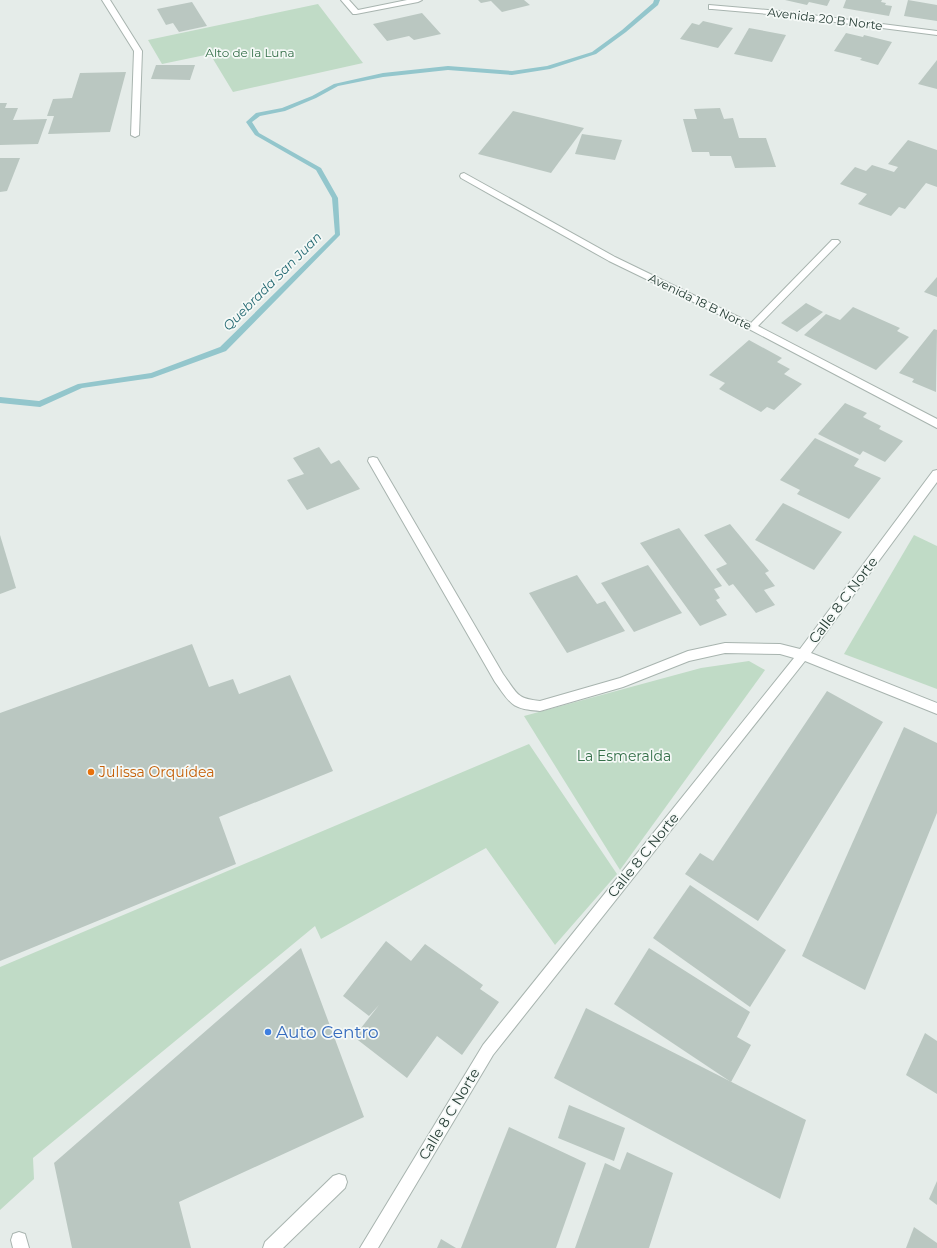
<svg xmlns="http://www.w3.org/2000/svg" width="937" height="1248" viewBox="0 0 937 1248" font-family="Montserrat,sans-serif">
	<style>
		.green { fill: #c0dbc6 }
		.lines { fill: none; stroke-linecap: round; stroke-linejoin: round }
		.stream { fill: #93c6cc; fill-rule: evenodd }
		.building { fill: #bac7c1 }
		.lane-casing { stroke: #a8b4af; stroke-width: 2 }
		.street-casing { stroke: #a8b4af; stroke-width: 2 }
		.lane { fill: #fff; fill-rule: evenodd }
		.street { fill: #fff; fill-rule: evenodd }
		.food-dot { fill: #e8710a; stroke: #f5f9f7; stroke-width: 1.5 }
		.shop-dot { fill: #3f7fe0; stroke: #f5f9f7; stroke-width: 1.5 }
		.labels { text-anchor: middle; stroke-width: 3.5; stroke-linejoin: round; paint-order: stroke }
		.far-street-label { font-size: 12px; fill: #263d35; stroke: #f5f9f7 }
		.far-park-label { font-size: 12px; fill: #346f48; stroke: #f5f9f7 }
		.far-water-label { font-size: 13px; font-style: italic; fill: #256a73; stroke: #f5f9f7 }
		.street-label { font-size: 14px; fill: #263d35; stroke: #f5f9f7 }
		.park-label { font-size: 14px; fill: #346f48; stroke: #f5f9f7 }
		.food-label { font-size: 14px; fill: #c56008; stroke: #f5f9f7; text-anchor: start }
		.near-shop-label { font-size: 17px; fill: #366cbe; stroke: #f5f9f7; text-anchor: start }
	</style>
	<rect width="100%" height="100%" fill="#e5ece9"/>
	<g class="green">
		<path d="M 318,4 L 363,63 L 233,92 L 210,54 L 162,64 L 148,40 Z"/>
		<path d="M 914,535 L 937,546 L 937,689 L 844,654 Z"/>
		<path d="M 749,661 L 765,670 L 620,870 L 524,716 L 701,668 Z"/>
		<path d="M 529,744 L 617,874 L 555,945 L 486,848 L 321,939 L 315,926 L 33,1158 L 34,1179 L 0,1210 L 0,967 Z"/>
	</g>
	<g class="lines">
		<path class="stream" d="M 654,0 L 660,0 L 658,5 L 626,32 L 596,54 L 550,69 L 512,75 L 448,70 L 383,77 L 338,86 L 316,98 L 285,111 L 260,116 L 252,122 L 259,133 L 321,168 L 338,198 L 340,235 L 226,351 L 152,378 L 82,388 L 40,407 L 0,403 L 0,397 L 39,401 L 78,384 L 151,373 L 220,347 L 335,234 L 332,198 L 316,170 L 255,135 L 246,122 L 256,113 L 282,108 L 312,96 L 334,84 L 383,73 L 448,66 L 512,71 L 547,66 L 592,52 L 622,30 L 653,3 Z"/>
	</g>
	<g class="building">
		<path d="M 478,0 L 524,0 L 530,5 L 502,12 L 491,1 L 481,3 Z"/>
		<path d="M 785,0 L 830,0 L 827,6 L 809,2 L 807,5 Z"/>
		<path d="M 846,0 L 882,0 L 881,2 L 886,3 L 885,5 L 892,6 L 889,16 L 843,8 Z"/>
		<path d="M 908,0 L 937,5 L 937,21 L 904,16 Z"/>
		<path d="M 192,2 L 207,26 L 179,32 L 173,23 L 166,25 L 157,9 Z"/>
		<path d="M 422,13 L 441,34 L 414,40 L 409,36 L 387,41 L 373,24 Z"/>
		<path d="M 703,21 L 733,28 L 718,48 L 680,39 L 692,23 L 699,25 Z"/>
		<path d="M 749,28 L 786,35 L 772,62 L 734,54 Z"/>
		<path d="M 846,33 L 863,37 L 864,35 L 892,42 L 878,65 L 860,60 L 862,58 L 834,51 Z"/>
		<path d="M 937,60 L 937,89 L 918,84 Z"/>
		<path d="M 156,65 L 195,65 L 190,80 L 151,79 Z"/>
		<path d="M 126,72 L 110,132 L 48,134 L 54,116 L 47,116 L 53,99 L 72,98 L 80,73 Z"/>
		<path d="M 0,103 L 7,103 L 5,108 L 18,108 L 13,120 L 47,119 L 38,144 L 0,145 Z"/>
		<path d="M 720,108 L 724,119 L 733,118 L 739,138 L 766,138 L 776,167 L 735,168 L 731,156 L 710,156 L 709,152 L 692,152 L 683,119 L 697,119 L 694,109 Z"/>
		<path d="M 513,111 L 584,128 L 551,173 L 478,154 Z"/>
		<path d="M 582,134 L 622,140 L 615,160 L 575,154 Z"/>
		<path d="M 908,140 L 937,150 L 937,187 L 926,183 L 905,209 L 899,207 L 891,216 L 858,204 L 867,194 L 840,184 L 855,167 L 866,171 L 872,165 L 894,172 L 898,167 L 888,164 Z"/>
		<path d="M 0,158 L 20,158 L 7,191 L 0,192 Z"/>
		<path d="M 937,277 L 937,297 L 924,292 Z"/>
		<path d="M 806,303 L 823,312 L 797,332 L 781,323 Z"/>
		<path d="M 853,307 L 900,328 L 897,331 L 909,337 L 876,370 L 804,335 L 826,314 L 840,320 Z"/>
		<path d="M 934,329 L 937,330 L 936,392 L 912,382 L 914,379 L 899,373 Z"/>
		<path d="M 749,340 L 782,358 L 777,362 L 790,369 L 784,374 L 802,384 L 774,410 L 767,407 L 761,412 L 719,389 L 725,383 L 709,375 Z"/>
		<path d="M 845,403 L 867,413 L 863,417 L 881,426 L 879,429 L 903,441 L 885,462 L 863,451 L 860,455 L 818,434 Z"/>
		<path d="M 815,438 L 859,459 L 854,466 L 881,478 L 849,519 L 797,494 L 800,490 L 780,480 Z"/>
		<path d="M 319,447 L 331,464 L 339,460 L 360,489 L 307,510 L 287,480 L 304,474 L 293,458 Z"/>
		<path d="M 783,503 L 842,532 L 814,570 L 755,540 Z"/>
		<path d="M 730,524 L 769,571 L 765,573 L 775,586 L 764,590 L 775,605 L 756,613 L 733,584 L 729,586 L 716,569 L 727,564 L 704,535 Z"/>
		<path d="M 679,528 L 722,586 L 714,589 L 720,598 L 716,600 L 727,615 L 700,626 L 640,543 Z"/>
		<path d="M 0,535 L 16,588 L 0,594 Z"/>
		<path d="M 648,565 L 682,613 L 634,632 L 601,583 Z"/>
		<path d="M 577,575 L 597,604 L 605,601 L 625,631 L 567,653 L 529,593 Z"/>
		<path d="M 192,644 L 209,687 L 233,679 L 239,694 L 290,675 L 333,771 L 219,817 L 236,864 L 0,961 L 0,713 Z"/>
		<path d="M 827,691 L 883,722 L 758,921 L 685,874 L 700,853 L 713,861 Z"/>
		<path d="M 904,727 L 937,743 L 937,813 L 865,990 L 802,956 Z"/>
		<path d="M 690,885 L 786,950 L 750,1007 L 653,938 Z"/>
		<path d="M 386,941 L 411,961 L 425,944 L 483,985 L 480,989 L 499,1002 L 462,1055 L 437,1036 L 407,1078 L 354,1037 L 379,1005 L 369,1016 L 343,996 Z"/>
		<path d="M 301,948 L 364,1117 L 179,1202 L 191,1248 L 72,1248 L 54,1163 Z"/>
		<path d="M 649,948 L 750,1012 L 737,1037 L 751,1045 L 731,1082 L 614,1004 Z"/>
		<path d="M 586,1008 L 806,1120 L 780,1199 L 554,1078 Z"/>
		<path d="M 925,1033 L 937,1041 L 937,1094 L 906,1075 Z"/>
		<path d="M 569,1105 L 625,1128 L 614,1161 L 558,1138 Z"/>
		<path d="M 509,1127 L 586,1163 L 556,1248 L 461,1248 Z"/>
		<path d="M 627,1152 L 673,1173 L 649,1248 L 575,1248 L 605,1163 L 620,1170 Z"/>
		<path d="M 937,1181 L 937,1205 L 929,1199 Z"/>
		<path d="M 914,1227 L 937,1243 L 937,1248 L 906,1248 Z"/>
		<path d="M 441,1239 L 456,1248 L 437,1248 Z"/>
	</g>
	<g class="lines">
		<g class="lane-casing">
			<g id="lane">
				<path d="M 339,1174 L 345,1176 L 347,1182 L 345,1188 L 283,1248 L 263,1248 L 265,1242 L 333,1176 Z"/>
				<path d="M 19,1232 L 25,1234 L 29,1248 L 13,1248 L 11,1240 L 13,1234 Z"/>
			</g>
		</g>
		<g class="street-casing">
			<g id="street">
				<path d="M 102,0 L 110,0 L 142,51 L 139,135 L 135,137 L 131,135 L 134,51 Z"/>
				<path d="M 341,0 L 349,0 L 358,10 L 407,0 L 422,0 L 418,2 L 356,14 L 353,14 Z"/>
				<path d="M 709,5 L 780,11 L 937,31 L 937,35 L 780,15 L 712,9 L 709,9 Z"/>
				<path d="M 464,173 L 615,257 L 751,323 L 832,240 L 838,240 L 840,242 L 838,244 L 758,326 L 937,419 L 937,428 L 749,329 L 609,261 L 461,178 L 460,176 L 461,174 Z"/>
				<path d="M 373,457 L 377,458 L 503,674 C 517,693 516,699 540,701 L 620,678 L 688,651 L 725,643 L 780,644 L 800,649 L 933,471 L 937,470 L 937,482 L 811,653 L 937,703 L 937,714 L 805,661 L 493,1055 L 378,1248 L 360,1248 L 483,1045 L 794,658 L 780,654 L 725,653 L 689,661 L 623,687 L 540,711 C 511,709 511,704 495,682 L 368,461 L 369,458 Z"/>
			</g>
		</g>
		<use href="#lane" class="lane"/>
		<use href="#street" class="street"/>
	</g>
	<circle class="food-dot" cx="91" cy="772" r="4"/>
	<circle class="shop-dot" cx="268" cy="1032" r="4"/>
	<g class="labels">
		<g class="far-street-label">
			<text transform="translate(825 19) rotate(7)" y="4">Avenida 20 B Norte</text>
			<text transform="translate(700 302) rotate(26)" y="4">Avenida 18 B Norte</text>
		</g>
		<g class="far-park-label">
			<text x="250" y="57">Alto de la Luna</text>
		</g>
		<g class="far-water-label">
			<text transform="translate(272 281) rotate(-45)" y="5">Quebrada San Juan</text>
		</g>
		<g class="street-label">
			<text transform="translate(843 600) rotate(-53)" y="5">Calle 8 C Norte</text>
			<text transform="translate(643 855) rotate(-51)" y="5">Calle 8 C Norte</text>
			<text transform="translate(449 1114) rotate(-59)" y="5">Calle 8 C Norte</text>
		</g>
		<g class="park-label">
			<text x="624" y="761">La Esmeralda</text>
		</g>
		<g class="food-label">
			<text x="99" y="777">Julissa Orquídea</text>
		</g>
		<g class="near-shop-label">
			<text x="276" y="1038">Auto Centro</text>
		</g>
	</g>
</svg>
